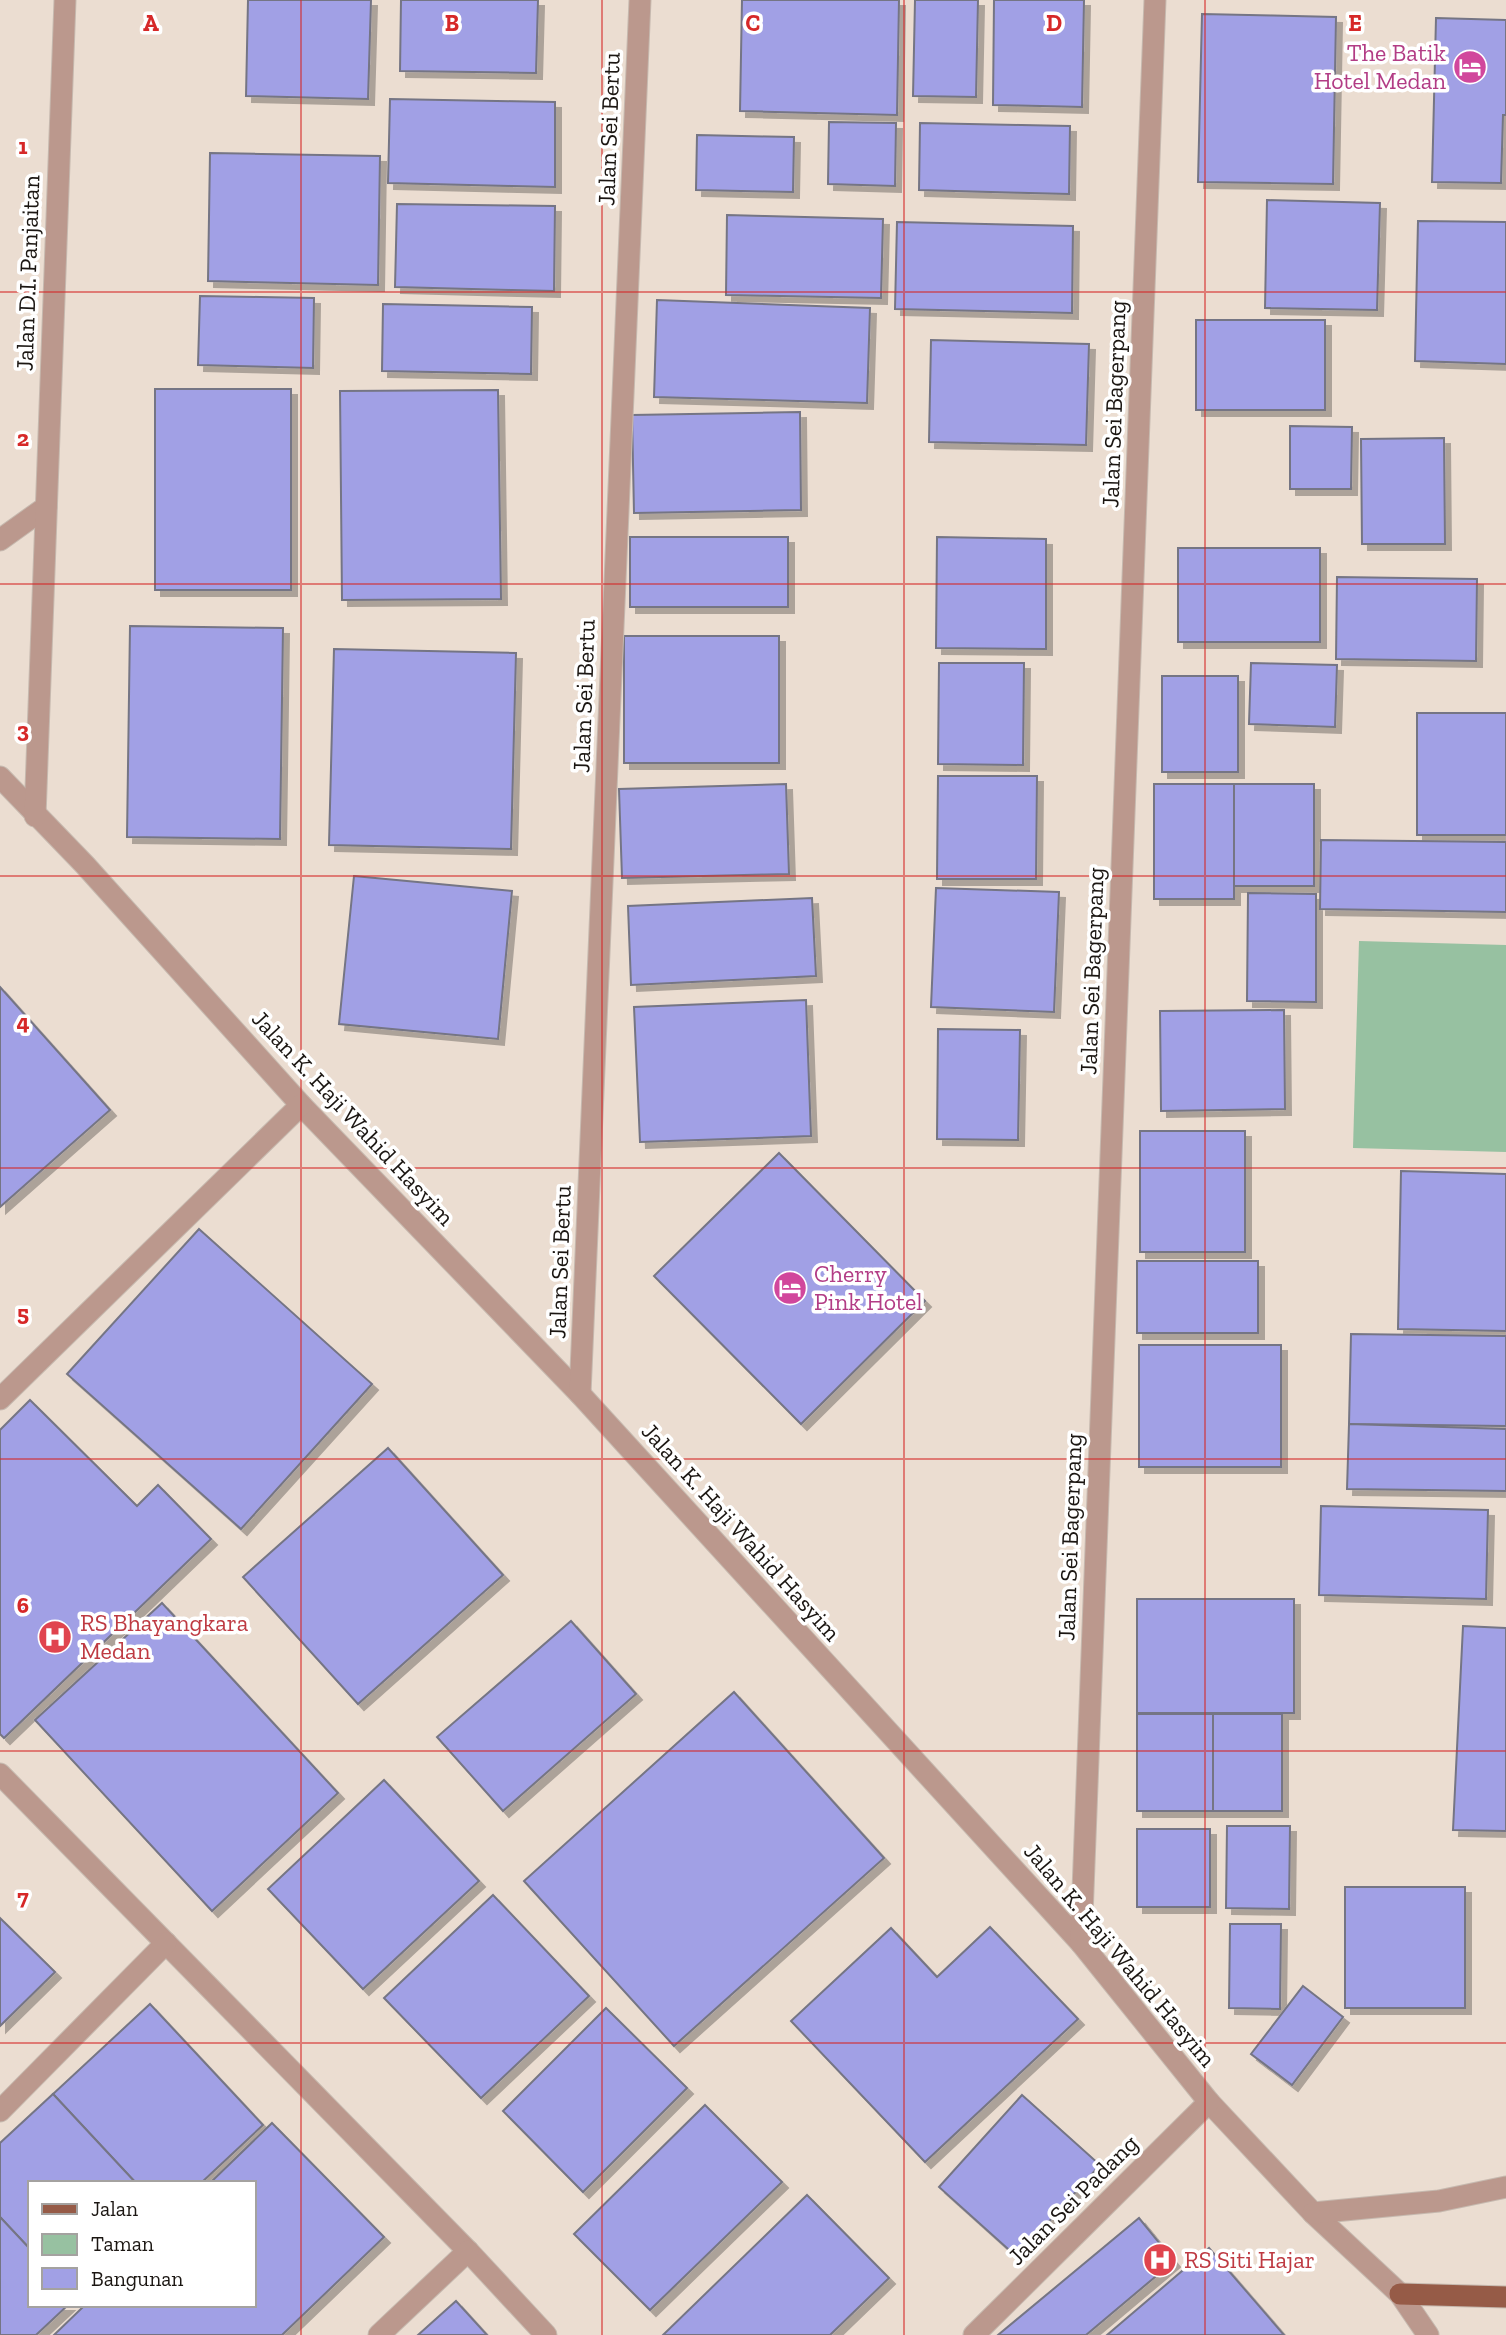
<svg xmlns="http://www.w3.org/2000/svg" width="1506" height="2335" viewBox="0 0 1506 2335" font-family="'Zilla Slab',serif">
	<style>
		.green { fill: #97c1a1 }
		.building { fill: #a1a0e5; stroke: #757584; stroke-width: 2; filter: url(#shadow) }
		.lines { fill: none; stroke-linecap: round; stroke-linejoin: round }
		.minor-casing { stroke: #c6b9af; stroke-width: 23 }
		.major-casing { stroke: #c6b9af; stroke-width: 23 }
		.minor { stroke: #bb988d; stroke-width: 21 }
		.major { stroke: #965b47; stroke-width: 21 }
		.grid { fill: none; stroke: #d62828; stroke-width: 2; stroke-opacity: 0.55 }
		.labels { text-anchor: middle; stroke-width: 7; stroke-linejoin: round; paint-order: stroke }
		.hotel-label { font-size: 24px; fill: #b23c85; stroke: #fff; text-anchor: end }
		.street-label { font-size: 24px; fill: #1b1612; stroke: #fff }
		.health-label { font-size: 24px; fill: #be3a42; stroke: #fff; text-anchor: start }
		.grid-label { font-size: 23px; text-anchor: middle; font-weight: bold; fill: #d62828; stroke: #fff; stroke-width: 7; stroke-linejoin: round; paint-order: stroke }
	</style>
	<defs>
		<filter id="shadow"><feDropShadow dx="6" dy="6" stdDeviation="0" flood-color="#0004"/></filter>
	</defs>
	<rect width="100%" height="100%" fill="#ebddd1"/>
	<path class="green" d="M 1359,941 L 1506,945 L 1506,1152 L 1353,1148 Z"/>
	<g class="building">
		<path d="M 248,0 L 371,0 L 368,99 L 246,96 Z"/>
		<path d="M 401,0 L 538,0 L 536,73 L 400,71 Z"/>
		<path d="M 742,0 L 899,0 L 897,115 L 740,111 Z"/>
		<path d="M 915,0 L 978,0 L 976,97 L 913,96 Z"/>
		<path d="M 994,0 L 1084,0 L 1082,107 L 993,105 Z"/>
		<path d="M 1202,14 L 1336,17 L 1333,184 L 1198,182 Z"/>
		<path d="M 1436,18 L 1506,20 L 1506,115 L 1503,115 L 1501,183 L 1432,182 Z"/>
		<path d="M 390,99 L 555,102 L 555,187 L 388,183 Z"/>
		<path d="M 829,122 L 896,123 L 895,186 L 828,184 Z"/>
		<path d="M 920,123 L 1070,126 L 1069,194 L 919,190 Z"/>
		<path d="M 697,135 L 794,137 L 793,192 L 696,190 Z"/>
		<path d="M 210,153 L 380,156 L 378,285 L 208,281 Z"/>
		<path d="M 1267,200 L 1380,203 L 1377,310 L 1265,308 Z"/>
		<path d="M 397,204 L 555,206 L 554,291 L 395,287 Z"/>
		<path d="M 727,215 L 883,219 L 881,298 L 726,295 Z"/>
		<path d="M 1418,221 L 1506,222 L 1506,364 L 1415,361 Z"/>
		<path d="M 897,222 L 1073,226 L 1072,313 L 895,309 Z"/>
		<path d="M 200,296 L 314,298 L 313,368 L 198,365 Z"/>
		<path d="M 657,300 L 870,308 L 867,403 L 654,397 Z"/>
		<path d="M 383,304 L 532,307 L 531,374 L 382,371 Z"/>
		<rect x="1196" y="320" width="129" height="90"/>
		<path d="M 931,340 L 1089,344 L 1086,445 L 929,442 Z"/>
		<rect x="155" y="389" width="136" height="201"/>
		<path d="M 498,390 L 501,599 L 342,600 L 340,391 Z"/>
		<path d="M 800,412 L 801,510 L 634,513 L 632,415 Z"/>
		<path d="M 1290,426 L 1352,427 L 1351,489 L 1290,489 Z"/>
		<path d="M 1444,438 L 1445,544 L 1362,544 L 1361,439 Z"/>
		<rect x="630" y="537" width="158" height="70"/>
		<path d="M 937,537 L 1046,539 L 1046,649 L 936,648 Z"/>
		<rect x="1178" y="548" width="142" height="94"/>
		<path d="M 1337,577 L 1477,579 L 1476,661 L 1336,659 Z"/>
		<path d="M 130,626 L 283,628 L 280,839 L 127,837 Z"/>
		<rect x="624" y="636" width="155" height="127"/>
		<path d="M 334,649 L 516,653 L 511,849 L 329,845 Z"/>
		<path d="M 939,663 L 1024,663 L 1023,765 L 938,764 Z"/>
		<path d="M 1251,663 L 1337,665 L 1335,727 L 1249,724 Z"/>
		<rect x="1162" y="676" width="76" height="96"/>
		<rect x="1417" y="713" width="89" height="122"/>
		<path d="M 938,776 L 1037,776 L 1036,879 L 937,879 Z"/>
		<path d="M 786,784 L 789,874 L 622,878 L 619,789 Z"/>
		<rect x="1154" y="784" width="80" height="115"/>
		<rect x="1234" y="784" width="80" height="102"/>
		<path d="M 1321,840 L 1506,842 L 1506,912 L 1320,909 Z"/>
		<path d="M 354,876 L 512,891 L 498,1039 L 339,1024 Z"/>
		<path d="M 936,888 L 1059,892 L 1054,1012 L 931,1007 Z"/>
		<path d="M 1248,893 L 1316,894 L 1316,1002 L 1247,1001 Z"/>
		<path d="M 812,898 L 816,976 L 631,985 L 628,906 Z"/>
		<path d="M 0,987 L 110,1110 L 0,1207 Z"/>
		<path d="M 806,1000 L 811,1136 L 640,1142 L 634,1007 Z"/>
		<path d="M 1284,1010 L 1285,1109 L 1161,1111 L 1160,1011 Z"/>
		<path d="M 938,1029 L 1020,1030 L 1018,1140 L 937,1139 Z"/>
		<rect x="1140" y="1131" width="105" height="121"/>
		<path d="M 779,1153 L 925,1301 L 801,1424 L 654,1276 Z"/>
		<path d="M 1401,1171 L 1506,1174 L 1506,1331 L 1398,1329 Z"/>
		<path d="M 199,1229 L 372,1384 L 241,1529 L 67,1374 Z"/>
		<rect x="1137" y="1261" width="121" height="72"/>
		<path d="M 1351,1334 L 1506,1336 L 1506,1426 L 1349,1424 Z"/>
		<rect x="1139" y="1345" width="142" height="122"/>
		<path d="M 30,1400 L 137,1506 L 158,1485 L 211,1539 L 4,1738 L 0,1734 L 0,1430 Z"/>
		<path d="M 1349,1424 L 1506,1429 L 1506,1491 L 1347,1489 Z"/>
		<path d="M 388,1448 L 503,1575 L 358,1704 L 243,1577 Z"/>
		<path d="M 1321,1506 L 1488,1510 L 1486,1599 L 1319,1595 Z"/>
		<rect x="1137" y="1599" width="157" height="114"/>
		<path d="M 162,1603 L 338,1793 L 212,1911 L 35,1720 Z"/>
		<path d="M 571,1621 L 636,1694 L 503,1811 L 437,1737 Z"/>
		<path d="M 1463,1626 L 1506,1628 L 1506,1831 L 1453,1830 Z"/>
		<path d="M 734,1692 L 884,1858 L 674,2046 L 524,1881 Z"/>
		<rect x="1137" y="1714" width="76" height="97"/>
		<rect x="1213" y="1714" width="69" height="97"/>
		<path d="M 384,1780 L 479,1881 L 363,1989 L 268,1889 Z"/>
		<path d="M 1227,1826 L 1290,1826 L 1289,1909 L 1226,1908 Z"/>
		<rect x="1137" y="1829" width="73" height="78"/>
		<rect x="1345" y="1887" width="120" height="121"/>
		<path d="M 493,1895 L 589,1996 L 481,2098 L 384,1998 Z"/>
		<path d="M 0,1918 L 55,1972 L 0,2026 Z"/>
		<path d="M 1230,1924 L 1281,1924 L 1280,2009 L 1229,2008 Z"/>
		<path d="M 990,1927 L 1078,2019 L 925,2162 L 791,2021 L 891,1928 L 937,1977 Z"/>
		<path d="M 1303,1986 L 1343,2017 L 1292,2085 L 1251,2054 Z"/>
		<path d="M 150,2004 L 263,2125 L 201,2183 L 136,2183 L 53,2094 Z"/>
		<path d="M 606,2008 L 687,2088 L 583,2192 L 503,2111 Z"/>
		<path d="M 53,2094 L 136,2183 L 30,2183 L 30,2249 L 0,2217 L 0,2143 Z"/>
		<path d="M 1022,2095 L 1100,2165 L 1017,2257 L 939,2187 Z"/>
		<path d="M 705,2105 L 782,2182 L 650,2310 L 574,2234 Z"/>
		<path d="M 272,2123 L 384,2237 L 282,2335 L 54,2335 L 85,2305 L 254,2305 L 254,2183 L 210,2183 Z"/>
		<path d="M 807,2195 L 889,2278 L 830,2335 L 663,2335 Z"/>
		<path d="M 0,2217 L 30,2249 L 30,2305 L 68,2305 L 36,2335 L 0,2335 Z"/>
		<path d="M 1139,2218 L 1174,2261 L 1086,2335 L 998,2335 Z"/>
		<path d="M 1209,2248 L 1284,2335 L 1107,2335 Z"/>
		<path d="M 456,2301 L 487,2335 L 418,2335 Z"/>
	</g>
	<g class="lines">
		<g class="minor-casing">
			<g id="minor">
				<path d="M 0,540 L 46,507"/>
				<path d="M 0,777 L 85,865 L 301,1105 L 580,1394 L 1081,1943 L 1209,2102 L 1313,2213 L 1400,2294 L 1428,2335"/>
				<path d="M 35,816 L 65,0"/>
				<path d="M 580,1394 L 640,0"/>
				<path d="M 0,1399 L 301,1105"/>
				<path d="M 0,1774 L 468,2251 L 546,2335"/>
				<path d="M 1081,1943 L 1155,0"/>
				<path d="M 0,2111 L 166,1943"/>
				<path d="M 1313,2213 L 1439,2201 L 1506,2187"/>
				<path d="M 379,2335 L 468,2251"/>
				<path d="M 974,2335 L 1209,2102"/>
			</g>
		</g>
		<g class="major-casing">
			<path id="major" d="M 1400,2294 L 1506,2297"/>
		</g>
		<use href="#minor" class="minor"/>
		<use href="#major" class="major"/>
	</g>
	<path class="grid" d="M 301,0 L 301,2335M 602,0 L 602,2335M 904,0 L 904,2335M 1205,0 L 1205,2335M 0,292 L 1506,292M 0,584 L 1506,584M 0,876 L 1506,876M 0,1168 L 1506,1168M 0,1459 L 1506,1459M 0,1751 L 1506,1751M 0,2043 L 1506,2043"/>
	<defs>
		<g id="hotel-disc" transform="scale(1.75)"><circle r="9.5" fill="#d1479c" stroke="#fff"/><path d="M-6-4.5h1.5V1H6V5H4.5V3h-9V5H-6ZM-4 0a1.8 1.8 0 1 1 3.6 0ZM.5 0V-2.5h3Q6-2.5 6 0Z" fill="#fff"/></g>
		<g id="hospital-disc" transform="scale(1.75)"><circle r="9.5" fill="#e0444e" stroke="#fff"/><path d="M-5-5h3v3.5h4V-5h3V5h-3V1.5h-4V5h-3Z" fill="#fff"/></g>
	</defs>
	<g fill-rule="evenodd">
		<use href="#hotel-disc" x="1470" y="67"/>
		<use href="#hotel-disc" x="790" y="1288"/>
		<use href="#hospital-disc" x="55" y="1637"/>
		<use href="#hospital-disc" x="1160" y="2260"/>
	</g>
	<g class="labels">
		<g class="hotel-label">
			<text x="1446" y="61">The Batik<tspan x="1446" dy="28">Hotel Medan</tspan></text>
			<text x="814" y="1282" text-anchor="start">Cherry<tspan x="814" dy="28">Pink Hotel</tspan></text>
		</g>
		<g class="street-label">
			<text transform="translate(609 129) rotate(-88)" y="8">Jalan Sei Bertu</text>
			<text transform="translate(28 273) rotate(-88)" y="8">Jalan D.I. Panjaitan</text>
			<text transform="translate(1114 404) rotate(-88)" y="8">Jalan Sei Bagerpang</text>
			<text transform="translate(584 696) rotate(-88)" y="8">Jalan Sei Bertu</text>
			<text transform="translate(1092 971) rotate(-88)" y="8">Jalan Sei Bagerpang</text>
			<text transform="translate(353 1118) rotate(47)" y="8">Jalan K. Haji Wahid Hasyim</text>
			<text transform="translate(560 1262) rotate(-88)" y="8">Jalan Sei Bertu</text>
			<text transform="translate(741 1532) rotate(48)" y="8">Jalan K. Haji Wahid Hasyim</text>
			<text transform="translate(1070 1537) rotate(-88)" y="8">Jalan Sei Bagerpang</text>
			<text transform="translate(1120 1955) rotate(50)" y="8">Jalan K. Haji Wahid Hasyim</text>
			<text transform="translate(1073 2200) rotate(-45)" y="8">Jalan Sei Padang</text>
		</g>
		<g class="health-label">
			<text x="80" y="1631">RS Bhayangkara<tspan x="80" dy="28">Medan</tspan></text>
			<text x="1184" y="2268">RS Siti Hajar</text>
		</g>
	</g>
	<g class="grid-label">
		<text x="151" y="31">A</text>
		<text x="452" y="31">B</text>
		<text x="753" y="31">C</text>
		<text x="1054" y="31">D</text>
		<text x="1355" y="31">E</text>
		<text x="23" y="154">1</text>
		<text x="23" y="446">2</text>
		<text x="23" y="738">3</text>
		<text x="23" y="1030">4</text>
		<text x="23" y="1321">5</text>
		<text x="23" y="1613">6</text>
		<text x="23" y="1905">7</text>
	</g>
	<rect x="28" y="2181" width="228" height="126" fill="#ffffff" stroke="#a4a2a0" stroke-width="2"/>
	<rect x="42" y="2204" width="35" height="10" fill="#965b47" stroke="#a4a2a0" stroke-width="2"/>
	<text x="91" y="2216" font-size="21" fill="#1b1612">Jalan</text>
	<rect x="42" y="2234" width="35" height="21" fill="#97c1a1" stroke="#a4a2a0" stroke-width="2"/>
	<text x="91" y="2251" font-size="21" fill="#1b1612">Taman</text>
	<rect x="42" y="2268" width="35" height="21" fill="#a1a0e5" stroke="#a4a2a0" stroke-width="2"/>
	<text x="91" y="2286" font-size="21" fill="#1b1612">Bangunan</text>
</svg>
